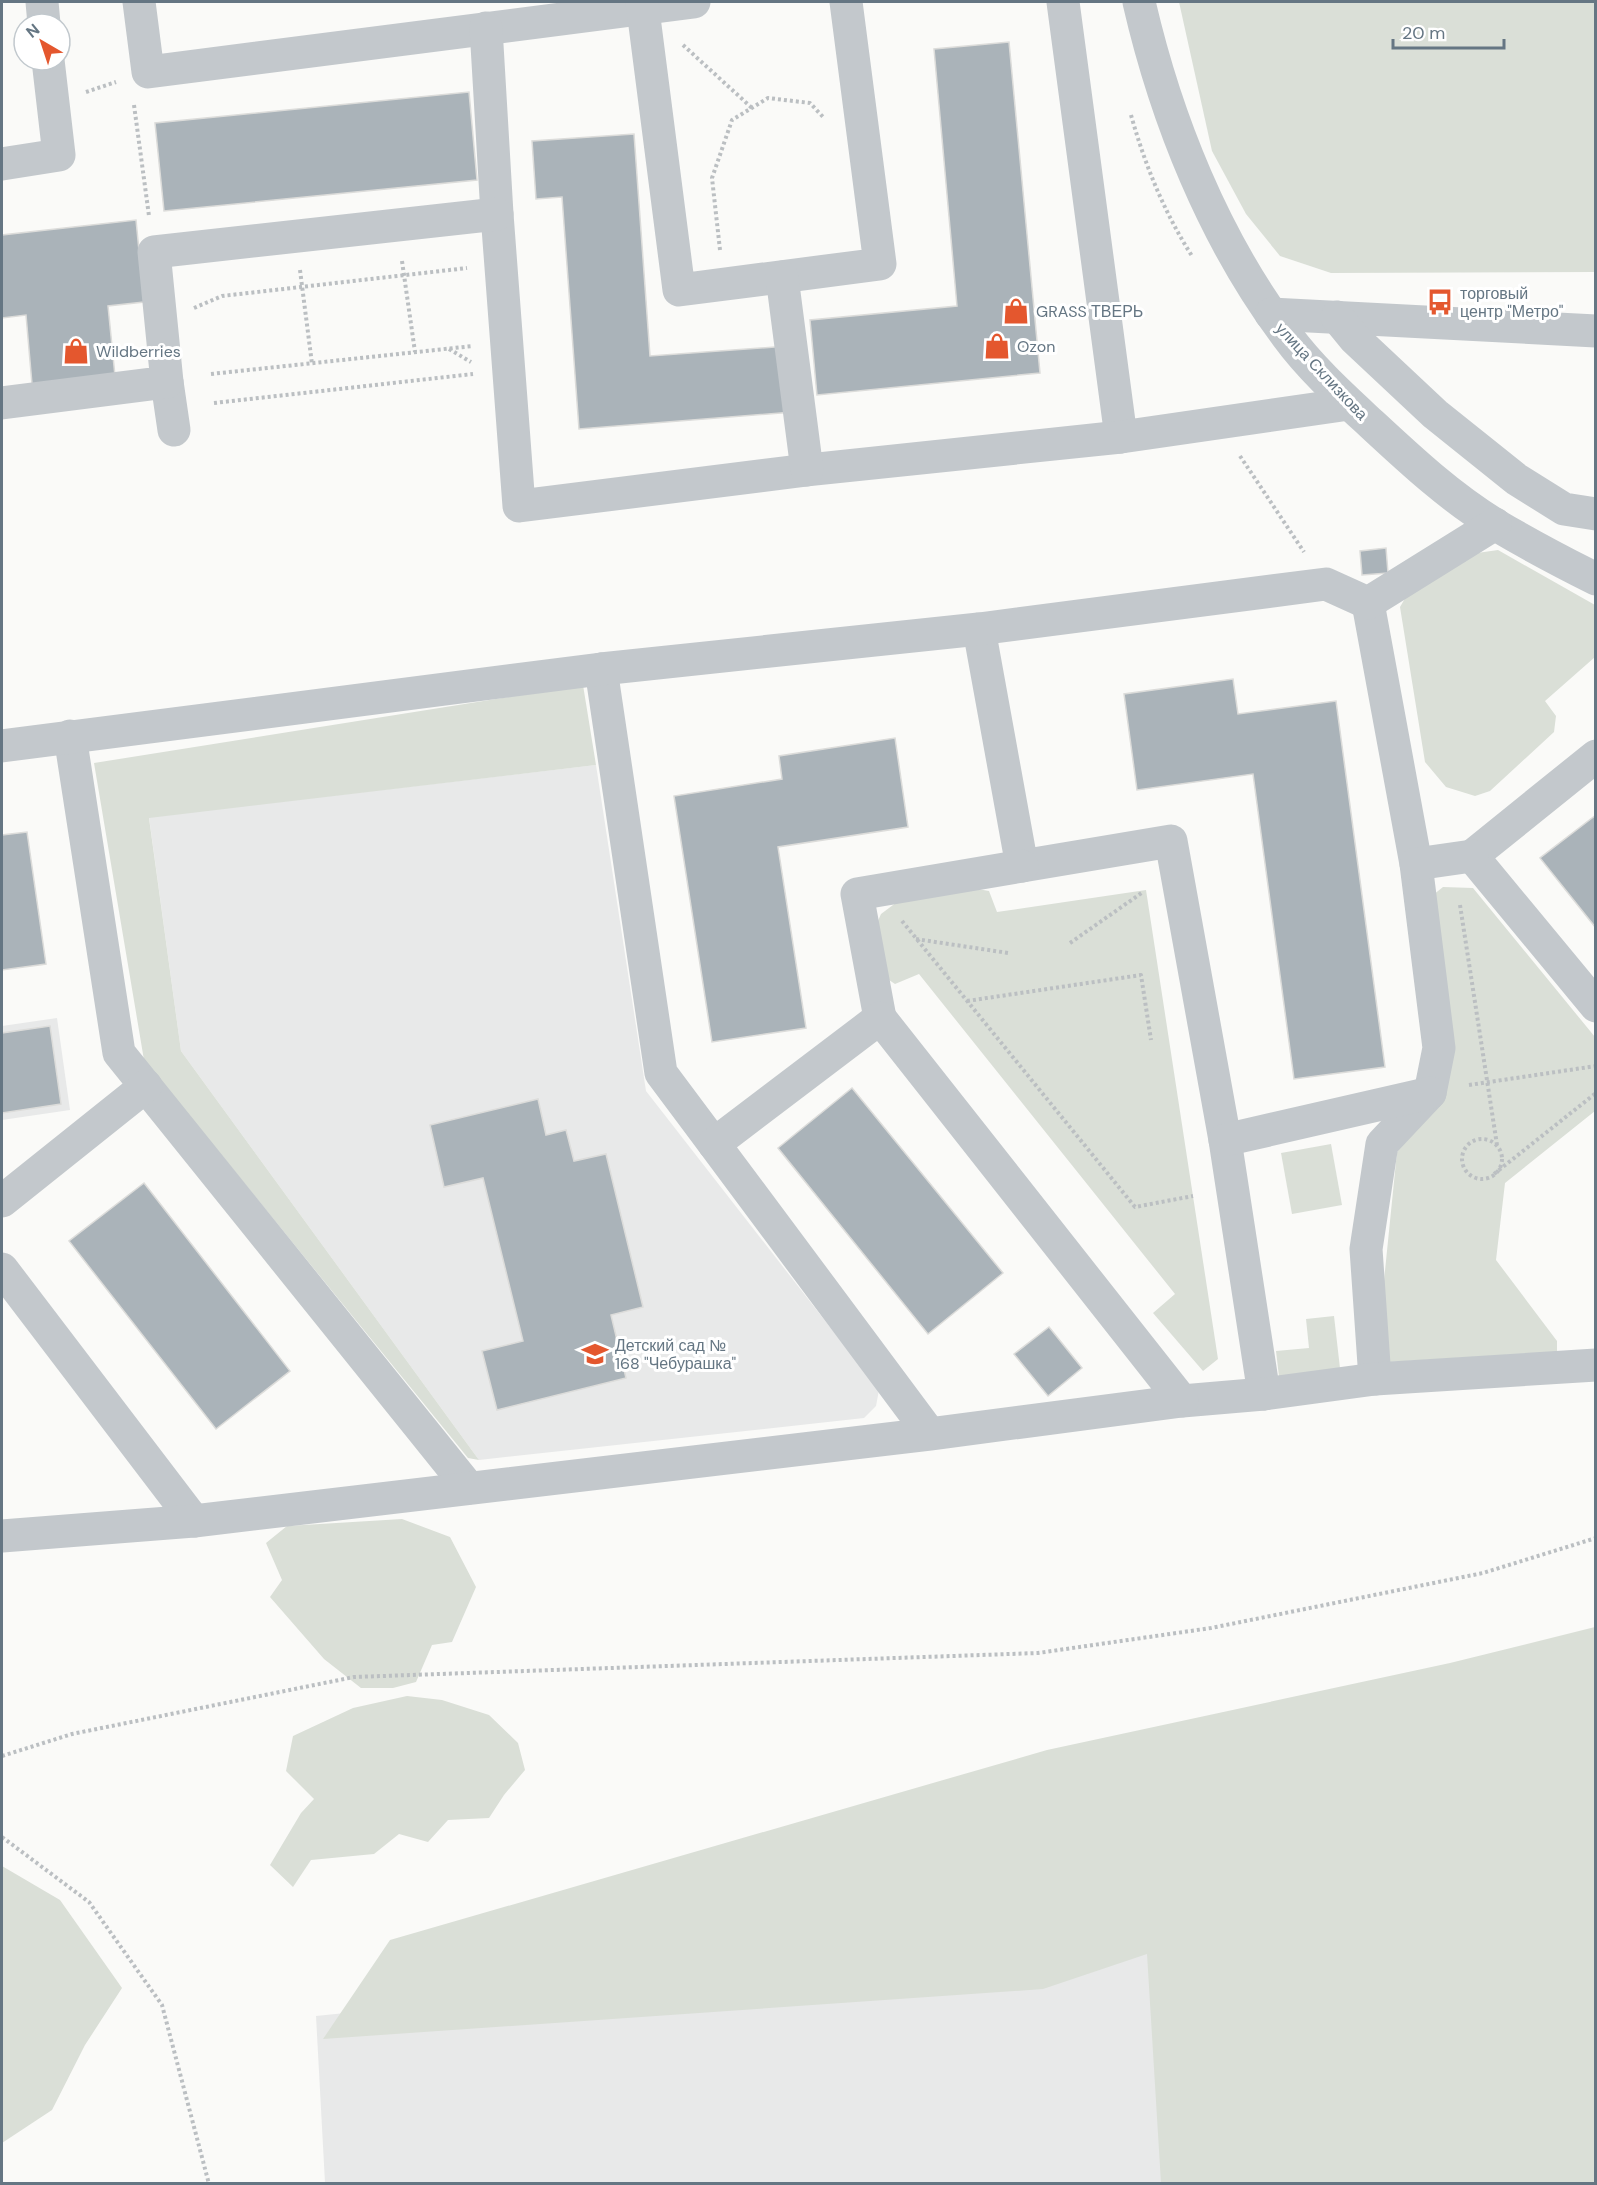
<svg xmlns="http://www.w3.org/2000/svg" width="1597" height="2185" viewBox="0 0 1597 2185" font-family="'DM Sans',sans-serif">
	<style>
		.built { fill: #e8e9e9 }
		.green { fill: #dadfd7 }
		.building { fill: #aab3b9; stroke: #dcdcda; stroke-width: 1.5 }
		.lines { fill: none; stroke-linecap: round; stroke-linejoin: round }
		.path { stroke: #bbbfc2; stroke-width: 4; stroke-dasharray: 3 3; stroke-linecap: butt }
		.minor { stroke: #c3c8cc; stroke-width: 33 }
		.labels { text-anchor: middle; stroke-width: 6; stroke-linejoin: round; paint-order: stroke }
		.poi-label { font-size: 16px; fill: #657683; stroke: #fff; text-anchor: start }
		.street-label { font-size: 16px; fill: #657683; stroke: #fff }
	</style>
	<rect width="100%" height="100%" fill="#fafaf8"/>
	<g class="built">
		<path d="M 596,765 L 646,1091 L 879,1390 L 876,1406 L 864,1418 L 479,1460 L 181,1051 L 149,817 Z"/>
		<path d="M 57,1018 L 70,1110 L 2,1120 L 2,1026 Z"/>
		<path d="M 1156,1929 L 1595,2183 L 325,2183 L 316,2016 Z"/>
	</g>
	<g class="green">
		<path d="M 1179,2 L 1595,2 L 1595,272 L 1331,273 L 1280,256 L 1246,214 L 1212,151 Z"/>
		<path d="M 1498,550 L 1595,605 L 1595,657 L 1545,701 L 1556,716 L 1554,732 L 1490,791 L 1475,796 L 1446,787 L 1425,762 L 1400,607 L 1407,595 L 1470,554 Z"/>
		<path d="M 583,685 L 596,765 L 149,818 L 181,1051 L 479,1460 L 468,1458 L 144,1060 L 94,763 Z"/>
		<path d="M 966,887 L 989,891 L 997,912 L 1146,890 L 1218,1359 L 1203,1371 L 1153,1313 L 1175,1294 L 919,974 L 895,984 L 889,980 L 874,930 L 881,914 L 901,899 Z"/>
		<path d="M 1443,887 L 1473,888 L 1595,1037 L 1595,1111 L 1505,1183 L 1496,1260 L 1557,1341 L 1557,1352 L 1390,1362 L 1379,1330 L 1397,1152 L 1445,1087 L 1433,895 Z"/>
		<path d="M 1331,1144 L 1342,1205 L 1292,1214 L 1281,1153 Z"/>
		<path d="M 1334,1316 L 1341,1377 L 1280,1385 L 1276,1351 L 1309,1348 L 1306,1319 Z"/>
		<path d="M 402,1519 L 450,1537 L 476,1587 L 452,1642 L 432,1645 L 416,1682 L 393,1688 L 361,1688 L 324,1659 L 270,1597 L 282,1580 L 266,1543 L 287,1526 Z"/>
		<path d="M 1595,1627 L 1595,2183 L 1161,2183 L 1147,1954 L 1043,1989 L 323,2039 L 390,1940 L 1047,1750 L 1450,1663 Z"/>
		<path d="M 407,1696 L 442,1700 L 489,1715 L 518,1743 L 525,1770 L 504,1795 L 489,1818 L 448,1820 L 428,1842 L 399,1834 L 374,1854 L 311,1860 L 293,1887 L 270,1865 L 301,1813 L 314,1799 L 286,1771 L 293,1736 L 353,1708 Z"/>
		<path d="M 2,1866 L 60,1900 L 122,1988 L 85,2045 L 52,2110 L 2,2143 Z"/>
	</g>
	<g class="building">
		<path d="M 1009,42 L 1040,373 L 817,395 L 810,320 L 957,306 L 934,49 Z"/>
		<path d="M 469,92 L 477,180 L 164,211 L 155,123 Z"/>
		<path d="M 634,134 L 650,356 L 788,346 L 793,412 L 579,429 L 562,197 L 536,199 L 532,141 Z"/>
		<path d="M 136,220 L 144,302 L 108,306 L 115,376 L 32,384 L 26,315 L 2,318 L 2,235 Z"/>
		<path d="M 1386,548 L 1388,573 L 1362,575 L 1360,551 Z"/>
		<path d="M 1233,679 L 1238,714 L 1336,701 L 1385,1067 L 1294,1079 L 1253,774 L 1137,790 L 1124,694 Z"/>
		<path d="M 895,738 L 908,827 L 778,847 L 806,1028 L 712,1042 L 674,796 L 782,779 L 779,756 Z"/>
		<path d="M 1596,815 L 1596,928 L 1540,858 Z"/>
		<path d="M 27,832 L 46,964 L 2,970 L 2,835 Z"/>
		<path d="M 50,1026 L 61,1104 L 2,1113 L 2,1033 Z"/>
		<path d="M 852,1088 L 1003,1273 L 928,1334 L 778,1148 Z"/>
		<path d="M 538,1099 L 546,1135 L 566,1130 L 574,1161 L 606,1154 L 643,1307 L 611,1315 L 626,1378 L 497,1410 L 482,1351 L 523,1341 L 483,1178 L 444,1187 L 430,1125 Z"/>
		<path d="M 144,1183 L 290,1371 L 216,1429 L 69,1241 Z"/>
		<path d="M 1049,1327 L 1082,1368 L 1048,1396 L 1014,1354 Z"/>
	</g>
	<g class="lines">
		<g class="path">
			<path d="M 683,45 L 752,108"/>
			<path d="M 86,92 L 116,82"/>
			<path d="M 134,105 L 149,216"/>
			<path d="M 1131,115 C 1145,165 1164,212 1192,256"/>
			<path d="M 720,250 L 712,178 L 732,120 L 768,98 L 810,103 L 824,118"/>
			<path d="M 402,261 L 415,352"/>
			<path d="M 300,270 L 312,364"/>
			<path d="M 194,308 L 222,296 L 467,268"/>
			<path d="M 449,349 L 471,362"/>
			<path d="M 211,374 L 473,346"/>
			<path d="M 214,403 L 473,374"/>
			<path d="M 1240,456 L 1304,552"/>
			<path d="M 1460,905 L 1497,1145"/>
			<path d="M 902,921 L 1135,1207 L 1193,1196"/>
			<path d="M 916,939 L 1008,953"/>
			<path d="M 1070,943 L 1143,892"/>
			<path d="M 967,1001 L 1141,975 L 1151,1040"/>
			<path d="M 1469,1085 L 1596,1066"/>
			<circle cx="1482" cy="1159" r="20"/>
			<path d="M 1494,1174 L 1596,1093"/>
			<path d="M 2,1756 L 72,1734 L 354,1677 L 1038,1653 L 1211,1628 L 1483,1573 L 1596,1538"/>
			<path d="M 2,1837 L 89,1902 L 162,2005 L 209,2184"/>
		</g>
		<g class="minor">
			<path d="M 42,2 L 44,24"/>
			<path d="M 139,2 L 148,72 L 694,2"/>
			<path d="M 642,2 L 679,290 L 880,264 L 846,2"/>
			<path d="M 1063,2 L 1121,437"/>
			<path d="M 1139,2 C 1166,119 1214,239 1287,336 C 1309,366 1338,393 1365,418 C 1406,456 1448,496 1496,525 C 1528,544 1562,562 1596,579"/>
			<path d="M 486,28 L 497,214 L 519,506 L 807,470 L 1121,437 L 1349,404"/>
			<path d="M 2,164 L 59,155 L 48,60"/>
			<path d="M 782,277 L 807,470"/>
			<path d="M 1271,314 L 1596,331"/>
			<path d="M 1337,317 L 1355,339 L 1435,414 L 1516,479 L 1564,509 L 1596,514"/>
			<path d="M 167,382 L 174,430"/>
			<path d="M 2,403 L 167,382 L 154,252 L 497,214"/>
			<path d="M 1368,603 L 1416,864 L 1439,1048 L 1430,1093 L 1382,1144 L 1366,1249 L 1375,1379"/>
			<path d="M 979,629 L 1022,866 L 1171,841 L 1225,1140 L 1264,1394"/>
			<path d="M 601,669 L 661,1073 L 714,1144"/>
			<path d="M 70,736 L 119,1053 L 469,1488"/>
			<path d="M 2,746 L 601,669 L 979,629 L 1326,584 L 1368,603 L 1495,524"/>
			<path d="M 1596,756 L 1472,856 L 1596,1006"/>
			<path d="M 1416,864 L 1472,856"/>
			<path d="M 880,1018 L 857,894 L 1022,866"/>
			<path d="M 1225,1140 L 1430,1093"/>
			<path d="M 2,1201 L 146,1086"/>
			<path d="M 2,1269 L 194,1521"/>
			<path d="M 1182,1401 L 1264,1394 L 1375,1379 L 1596,1365"/>
			<path d="M 2,1536 L 194,1521 L 930,1434 L 1182,1401 L 880,1018 L 714,1144 L 930,1434"/>
		</g>
	</g>
	<defs>
		<g id="bus-bare" transform="scale(2.07)"><path d="M-5-6H5V4H4V6H2V4H-2V6H-4V4H-5ZM-3.5-4V0h7V-4ZM-3.5 1.2v1.5H-2V1.2ZM2 1.2v1.5H3.5V1.2Z" fill="#e4572e" stroke="#fff" stroke-width="2.5" paint-order="stroke"/></g>
		<g id="shop-bare" transform="scale(2.07)"><path d="M-5-2.5h2.3a2.7 3.5 0 0 1 5.4 0H5L5.5 6h-11ZM-1.5-2.5h3a1.5 2.3 0 0 0-3 0Z" fill="#e4572e" stroke="#fff" stroke-width="2.5" paint-order="stroke"/></g>
		<g id="school-bare" transform="scale(2.07)"><path d="M0-5L7-2L0 1L-7-2ZM-4 1L0 2.5L4 1V4Q0 6-4 4Z" fill="#e4572e" stroke="#fff" stroke-width="2.5" paint-order="stroke"/></g>
	</defs>
	<g fill-rule="evenodd">
		<use href="#bus-bare" x="1440" y="302"/>
		<use href="#shop-bare" x="1016" y="311"/>
		<use href="#shop-bare" x="997" y="346"/>
		<use href="#shop-bare" x="76" y="351"/>
		<use href="#school-bare" x="595" y="1354"/>
	</g>
	<g class="labels">
		<g class="poi-label">
			<text x="1460" y="299">торговый<tspan x="1460" dy="18">центр "Метро"</tspan></text>
			<text x="1036" y="317">GRASS ТВЕРЬ</text>
			<text x="1017" y="352">Ozon</text>
			<text x="96" y="357">Wildberries</text>
			<text x="615" y="1351">Детский сад №<tspan x="615" dy="18">168 "Чебурашка"</tspan></text>
		</g>
		<g class="street-label">
			<text transform="translate(1322 371) rotate(47)" y="6">улица Склизкова</text>
		</g>
	</g>
	<rect width="1597" height="2185" fill="none" stroke="#657683" stroke-width="6"/>
	<g transform="translate(42 42) rotate(321)"><circle r="28" fill="#ffffff" stroke="#c1c8cd" stroke-width="1.5"/>
	<path d="M0-4.5L10 22L0 15L-10 22Z" fill="#e4572e"/>
	<text y="-9" font-size="16" font-weight="bold" text-anchor="middle" fill="#657683">N</text>
	</g>
	<path d="M1393 39v9h111v-9" fill="none" stroke="#657683" stroke-width="3"/>
	<text x="1402" y="39" font-size="18" fill="#657683" stroke="#ffffff" stroke-width="4.5" paint-order="stroke">20 m</text>
</svg>
